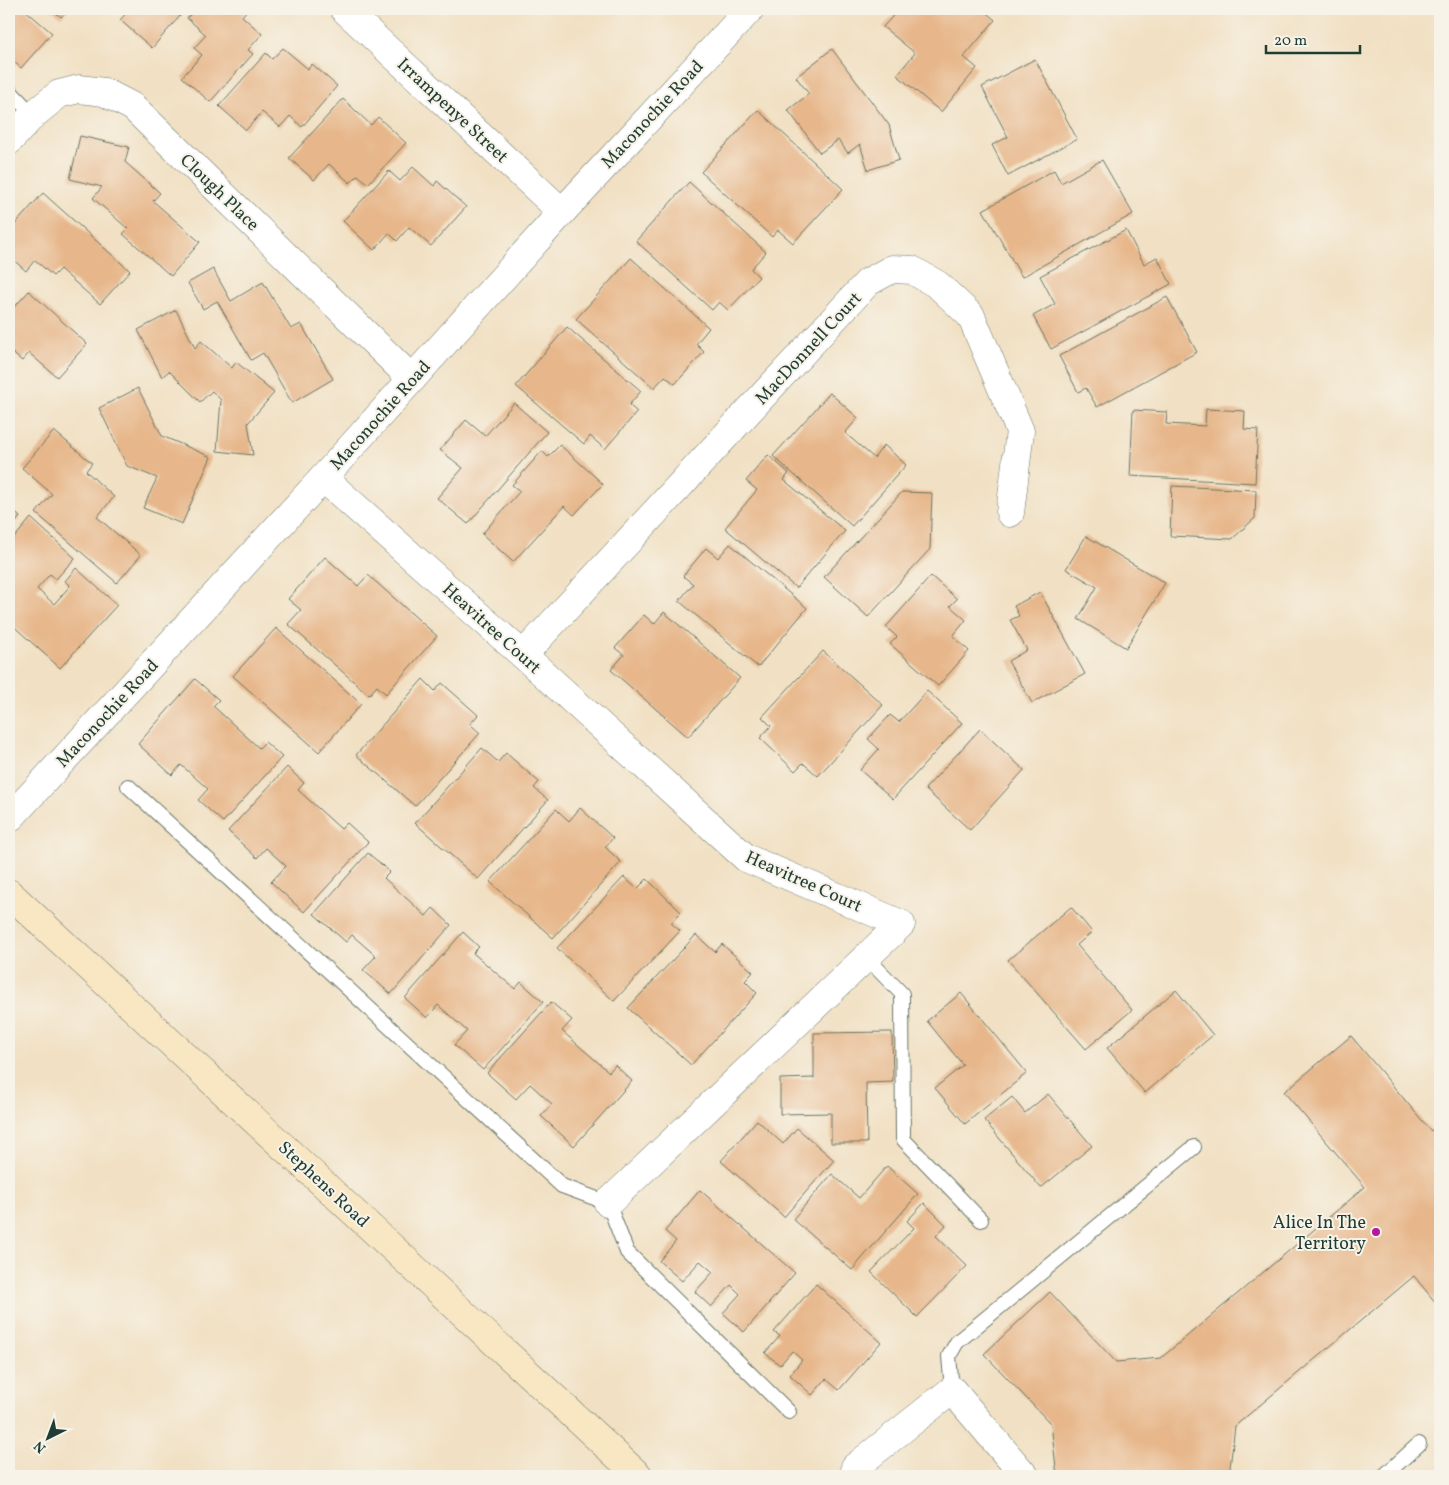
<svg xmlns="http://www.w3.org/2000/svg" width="1449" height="1485" viewBox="0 0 1449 1485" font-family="Vollkorn,serif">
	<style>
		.building { fill: #e7b78b }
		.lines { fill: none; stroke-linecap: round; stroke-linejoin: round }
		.lane-casing { stroke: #687666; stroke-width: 16 }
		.street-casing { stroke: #687666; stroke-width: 29 }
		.secondary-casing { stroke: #687666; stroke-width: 29 }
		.lane { stroke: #fff; stroke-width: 14 }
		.street { stroke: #fff; stroke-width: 28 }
		.secondary { stroke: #f9e7c3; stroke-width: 28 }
		.poi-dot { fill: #b5179e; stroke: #f7f3e8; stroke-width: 2 }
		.labels { text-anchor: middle; stroke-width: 4; stroke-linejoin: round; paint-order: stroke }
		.street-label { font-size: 18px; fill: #1f3d34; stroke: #f7f3e8 }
		.poi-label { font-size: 18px; fill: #1f3d34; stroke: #f7f3e8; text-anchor: end }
	</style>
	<rect width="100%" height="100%" fill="#f7f3e8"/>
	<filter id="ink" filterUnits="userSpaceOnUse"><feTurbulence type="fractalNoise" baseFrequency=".02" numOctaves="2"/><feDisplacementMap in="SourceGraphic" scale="10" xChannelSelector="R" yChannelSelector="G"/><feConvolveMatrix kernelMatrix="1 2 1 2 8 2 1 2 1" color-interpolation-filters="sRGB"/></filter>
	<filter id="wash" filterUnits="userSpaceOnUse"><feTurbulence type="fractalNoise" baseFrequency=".0096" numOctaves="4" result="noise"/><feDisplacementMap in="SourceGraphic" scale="20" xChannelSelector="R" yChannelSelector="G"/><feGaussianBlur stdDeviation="1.12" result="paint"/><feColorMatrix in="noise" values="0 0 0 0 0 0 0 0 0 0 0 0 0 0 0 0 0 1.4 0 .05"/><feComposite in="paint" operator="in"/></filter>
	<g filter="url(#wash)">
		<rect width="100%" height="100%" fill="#f1e0c3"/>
		<g id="blocks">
			<g class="building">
				<path d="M 9,9 L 24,9 L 52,33 L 21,68 L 9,57 Z"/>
				<path d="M 51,9 L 69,9 L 61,17 Z"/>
				<path d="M 130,9 L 186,9 L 152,48 L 120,20 Z"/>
				<path d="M 195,9 L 248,9 L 242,16 L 262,34 L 248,50 L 253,54 L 210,102 L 182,77 L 202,55 L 194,48 L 206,35 L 187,18 Z"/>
				<path d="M 899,9 L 982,9 L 995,20 L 964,57 L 977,68 L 941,112 L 897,75 L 915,53 L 883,27 Z"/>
				<path d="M 283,48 L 308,69 L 312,64 L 337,86 L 302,127 L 290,116 L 280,127 L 262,112 L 246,130 L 219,106 L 266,53 L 272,59 Z"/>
				<path d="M 832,49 L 889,125 L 899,160 L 868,170 L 860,144 L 848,153 L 838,140 L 820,153 L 788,110 L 809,94 L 796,77 Z"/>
				<path d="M 1035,59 L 1077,139 L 1008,176 L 992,145 L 1008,137 L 982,87 Z"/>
				<path d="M 343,99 L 371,125 L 378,117 L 406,143 L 368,184 L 358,175 L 350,183 L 329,164 L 314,180 L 289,158 Z"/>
				<path d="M 758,110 L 843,189 L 793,243 L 778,230 L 772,237 L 701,172 Z"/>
				<path d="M 80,136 L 129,147 L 125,162 L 160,193 L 153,201 L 200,242 L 171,276 L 123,234 L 128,229 L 93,198 L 102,187 L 70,179 Z"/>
				<path d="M 1102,160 L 1133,214 L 1022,277 L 983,210 L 1054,170 L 1061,183 Z"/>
				<path d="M 413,167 L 434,186 L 437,181 L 466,207 L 431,246 L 409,227 L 397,241 L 389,233 L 374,250 L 343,221 L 389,171 L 400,181 Z"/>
				<path d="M 689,182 L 766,252 L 751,269 L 759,277 L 728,310 L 719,302 L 712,310 L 636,241 Z"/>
				<path d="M 43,193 L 130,271 L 100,304 L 60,269 L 53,276 L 35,260 L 26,271 L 9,256 L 9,231 Z"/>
				<path d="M 1126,230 L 1144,264 L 1157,257 L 1171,284 L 1051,349 L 1033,316 L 1055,304 L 1040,276 Z"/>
				<path d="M 631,258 L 709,328 L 696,344 L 704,352 L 675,384 L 665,376 L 654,388 L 576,319 Z"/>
				<path d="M 213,269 L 231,301 L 263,282 L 291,329 L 301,324 L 333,379 L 292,403 L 263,353 L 251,360 L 217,301 L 203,309 L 188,283 Z"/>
				<path d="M 29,291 L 87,344 L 57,377 L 29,353 L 22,361 L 9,350 L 9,313 Z"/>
				<path d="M 1167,297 L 1197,352 L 1097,407 L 1086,388 L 1078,392 L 1059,356 Z"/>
				<path d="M 176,310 L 195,348 L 201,341 L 232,368 L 236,362 L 274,393 L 248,423 L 253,455 L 217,451 L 221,400 L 212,391 L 200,402 L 169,371 L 162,377 L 138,330 Z"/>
				<path d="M 567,327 L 641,391 L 629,405 L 637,412 L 605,449 L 590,436 L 584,444 L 516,386 Z"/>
				<path d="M 138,388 L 162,436 L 211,457 L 182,524 L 143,508 L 157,478 L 127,466 L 99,408 Z"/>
				<path d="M 830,393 L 858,418 L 845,433 L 874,458 L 884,445 L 906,465 L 852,526 L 773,456 Z"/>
				<path d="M 514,403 L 547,432 L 468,524 L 437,498 L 463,468 L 440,450 L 466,420 L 485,436 Z"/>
				<path d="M 1206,409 L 1245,411 L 1244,429 L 1258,430 L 1255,483 L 1130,476 L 1133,410 L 1167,412 L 1166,424 L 1205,426 Z"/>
				<path d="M 54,431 L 92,463 L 86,471 L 114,497 L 97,517 L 141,555 L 117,583 L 36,513 L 52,494 L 22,468 Z"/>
				<path d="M 560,445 L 603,484 L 574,515 L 564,506 L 513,562 L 482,534 L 520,491 L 512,485 L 542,451 L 548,457 Z"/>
				<path d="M 768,455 L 789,473 L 784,480 L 845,531 L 796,588 L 725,528 L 757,490 L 746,481 Z"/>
				<path d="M 1172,486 L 1256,490 L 1255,518 L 1232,539 L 1170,536 Z"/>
				<path d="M 902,492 L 932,493 L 930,549 L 868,617 L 824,577 Z"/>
				<path d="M 9,507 L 20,517 L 9,530 Z"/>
				<path d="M 31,518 L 75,558 L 56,579 L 50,574 L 37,589 L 54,604 L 70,586 L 65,581 L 76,568 L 117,605 L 60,668 L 9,622 L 9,544 Z"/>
				<path d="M 1086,536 L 1165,583 L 1126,648 L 1078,619 L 1097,587 L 1066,569 Z"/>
				<path d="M 730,544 L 807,608 L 758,667 L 679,601 L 693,584 L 683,576 L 706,548 L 718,558 Z"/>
				<path d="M 325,557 L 358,586 L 368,575 L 437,636 L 386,694 L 377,686 L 369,695 L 288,624 L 301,610 L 288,599 Z"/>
				<path d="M 931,576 L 957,599 L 950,606 L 966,620 L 953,636 L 969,651 L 938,686 L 890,644 L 897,637 L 886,627 Z"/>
				<path d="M 1040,592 L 1085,674 L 1032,703 L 1008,661 L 1027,650 L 1010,620 L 1019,616 L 1014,606 Z"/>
				<path d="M 664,612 L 740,678 L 688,737 L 611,670 L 624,655 L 615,648 L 644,615 L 654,624 Z"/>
				<path d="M 276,628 L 361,704 L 319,752 L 233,676 Z"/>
				<path d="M 823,651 L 883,705 L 818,776 L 803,763 L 795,771 L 760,738 L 771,726 L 762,717 Z"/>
				<path d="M 195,679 L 219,700 L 213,706 L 259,748 L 265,742 L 282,757 L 223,822 L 198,800 L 208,789 L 181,765 L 172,775 L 138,744 Z"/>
				<path d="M 423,679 L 435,691 L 442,683 L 478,715 L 470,724 L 480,733 L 415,806 L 356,755 Z"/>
				<path d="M 927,691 L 962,723 L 893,799 L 860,770 L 879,749 L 868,739 L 890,715 L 899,722 Z"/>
				<path d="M 980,729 L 1024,770 L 970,830 L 925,789 Z"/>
				<path d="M 482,748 L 498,762 L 506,753 L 539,782 L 534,788 L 548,800 L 478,879 L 415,823 Z"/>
				<path d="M 287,767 L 304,783 L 298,790 L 341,829 L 347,823 L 368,842 L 304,912 L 271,882 L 286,866 L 266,848 L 257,858 L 228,831 Z"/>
				<path d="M 580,808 L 613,838 L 605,847 L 621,862 L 553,938 L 490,882 L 556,809 L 569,821 Z"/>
				<path d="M 368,853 L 390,872 L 384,878 L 426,916 L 433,908 L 451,925 L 391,994 L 363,970 L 376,956 L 352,935 L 346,942 L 314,914 Z"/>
				<path d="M 624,877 L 637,889 L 647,879 L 681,912 L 671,923 L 680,931 L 614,1001 L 557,948 Z"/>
				<path d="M 1071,907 L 1092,932 L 1077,945 L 1132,1010 L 1086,1049 L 1008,960 Z"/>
				<path d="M 463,932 L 479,947 L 473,953 L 515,989 L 521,982 L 543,1002 L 483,1070 L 454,1045 L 467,1031 L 438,1005 L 427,1018 L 405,998 Z"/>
				<path d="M 696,935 L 715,952 L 722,944 L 753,972 L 745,981 L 757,993 L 691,1065 L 628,1008 Z"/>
				<path d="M 1176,990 L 1213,1035 L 1145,1093 L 1107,1048 Z"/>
				<path d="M 961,993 L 1027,1073 L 965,1124 L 935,1088 L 963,1065 L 927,1021 Z"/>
				<path d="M 551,1002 L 572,1020 L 562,1031 L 609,1072 L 615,1065 L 632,1081 L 574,1146 L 541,1116 L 552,1104 L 530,1084 L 516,1099 L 487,1073 Z"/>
				<path d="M 892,1032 L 893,1082 L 866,1083 L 867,1143 L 831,1143 L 831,1113 L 780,1114 L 780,1079 L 814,1078 L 814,1033 Z"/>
				<path d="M 1351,1036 L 1431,1131 L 1440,1123 L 1440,1308 L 1414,1276 L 1235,1426 L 1229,1476 L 1057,1476 L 1051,1424 L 984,1354 L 1050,1292 L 1116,1362 L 1161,1358 L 1365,1187 L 1284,1092 Z"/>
				<path d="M 1048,1094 L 1092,1146 L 1041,1188 L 984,1120 L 1012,1097 L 1025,1113 Z"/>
				<path d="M 757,1120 L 783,1144 L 797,1128 L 834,1160 L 784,1217 L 721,1161 Z"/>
				<path d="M 887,1166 L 918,1194 L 852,1270 L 793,1219 L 832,1174 L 859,1198 Z"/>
				<path d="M 700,1190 L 795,1273 L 744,1332 L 723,1313 L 740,1294 L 731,1285 L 711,1307 L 695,1292 L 713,1272 L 700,1261 L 682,1281 L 659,1261 L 676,1241 L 665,1231 Z"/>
				<path d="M 924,1203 L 946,1225 L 936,1236 L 967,1266 L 917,1317 L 871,1272 L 914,1228 L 907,1221 Z"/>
				<path d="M 816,1284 L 881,1342 L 839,1390 L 826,1379 L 812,1395 L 790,1375 L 802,1360 L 792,1351 L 780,1365 L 765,1353 L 780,1336 L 774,1332 Z"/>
			</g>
		</g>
	</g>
	<g filter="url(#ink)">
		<use href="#blocks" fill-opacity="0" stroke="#687666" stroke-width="1"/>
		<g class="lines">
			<g class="lane-casing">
				<g id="lane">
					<path d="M 9,90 L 33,115"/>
					<path d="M 128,786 L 562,1186 L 608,1203 L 627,1252 L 789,1412"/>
					<path d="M 866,957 L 902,994 L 903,1139 L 981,1220"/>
					<path d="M 952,1390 L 949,1356 L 957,1342 L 1194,1147"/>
					<path d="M 1384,1476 L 1419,1444"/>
				</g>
			</g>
			<g class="street-casing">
				<g id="street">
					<path d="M 344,9 L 562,212"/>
					<path d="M 9,141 L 33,115 L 59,94 L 79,89 L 104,92 L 133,107 L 412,379"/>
					<path d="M 323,478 L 523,655 L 746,858 L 901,924 L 608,1203"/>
					<path d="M 523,655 L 868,282 L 892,269 L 912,270 L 938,285 L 971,316 L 1020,431 L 1010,513"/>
					<path d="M 9,819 L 323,478 L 562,212 L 750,9"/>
					<path d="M 855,1467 L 952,1390 L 1025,1476"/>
				</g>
			</g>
			<g class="secondary-casing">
				<path id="secondary" d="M 9,893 L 639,1476"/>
			</g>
			<use href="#lane" class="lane"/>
			<use href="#street" class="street"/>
			<use href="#secondary" class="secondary"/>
		</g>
	</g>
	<circle class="poi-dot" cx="1376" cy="1232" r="5"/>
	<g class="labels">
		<g class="street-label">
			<text transform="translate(453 110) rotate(43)" y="6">Irrampenye Street</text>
			<text transform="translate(652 114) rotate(-47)" y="6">Maconochie Road</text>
			<text transform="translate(220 192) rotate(44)" y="6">Clough Place</text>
			<text transform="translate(808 348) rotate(-47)" y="6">MacDonnell Court</text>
			<text transform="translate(380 415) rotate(-48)" y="6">Maconochie Road</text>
			<text transform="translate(492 628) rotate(42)" y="6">Heavitree Court</text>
			<text transform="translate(107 713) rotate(-47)" y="6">Maconochie Road</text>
			<text transform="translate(804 881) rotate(24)" y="6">Heavitree Court</text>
			<text transform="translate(324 1184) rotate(43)" y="6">Stephens Road</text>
		</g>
		<g class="poi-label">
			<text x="1366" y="1228">Alice In The<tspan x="1366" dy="21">Territory</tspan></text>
		</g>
	</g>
	<rect width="1449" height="1485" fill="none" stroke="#f7f3e8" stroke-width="30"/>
	<g transform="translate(48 1438) rotate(222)" stroke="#f7f3e8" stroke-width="4" paint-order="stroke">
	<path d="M0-4L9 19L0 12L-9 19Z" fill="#1f3d34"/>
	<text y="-8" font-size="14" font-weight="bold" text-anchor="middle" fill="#1f3d34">N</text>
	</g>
	<path d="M1266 45v8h94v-8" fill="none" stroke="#1f3d34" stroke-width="2.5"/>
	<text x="1274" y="45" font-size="15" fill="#1f3d34" stroke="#f7f3e8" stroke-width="4" paint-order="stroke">20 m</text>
</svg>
